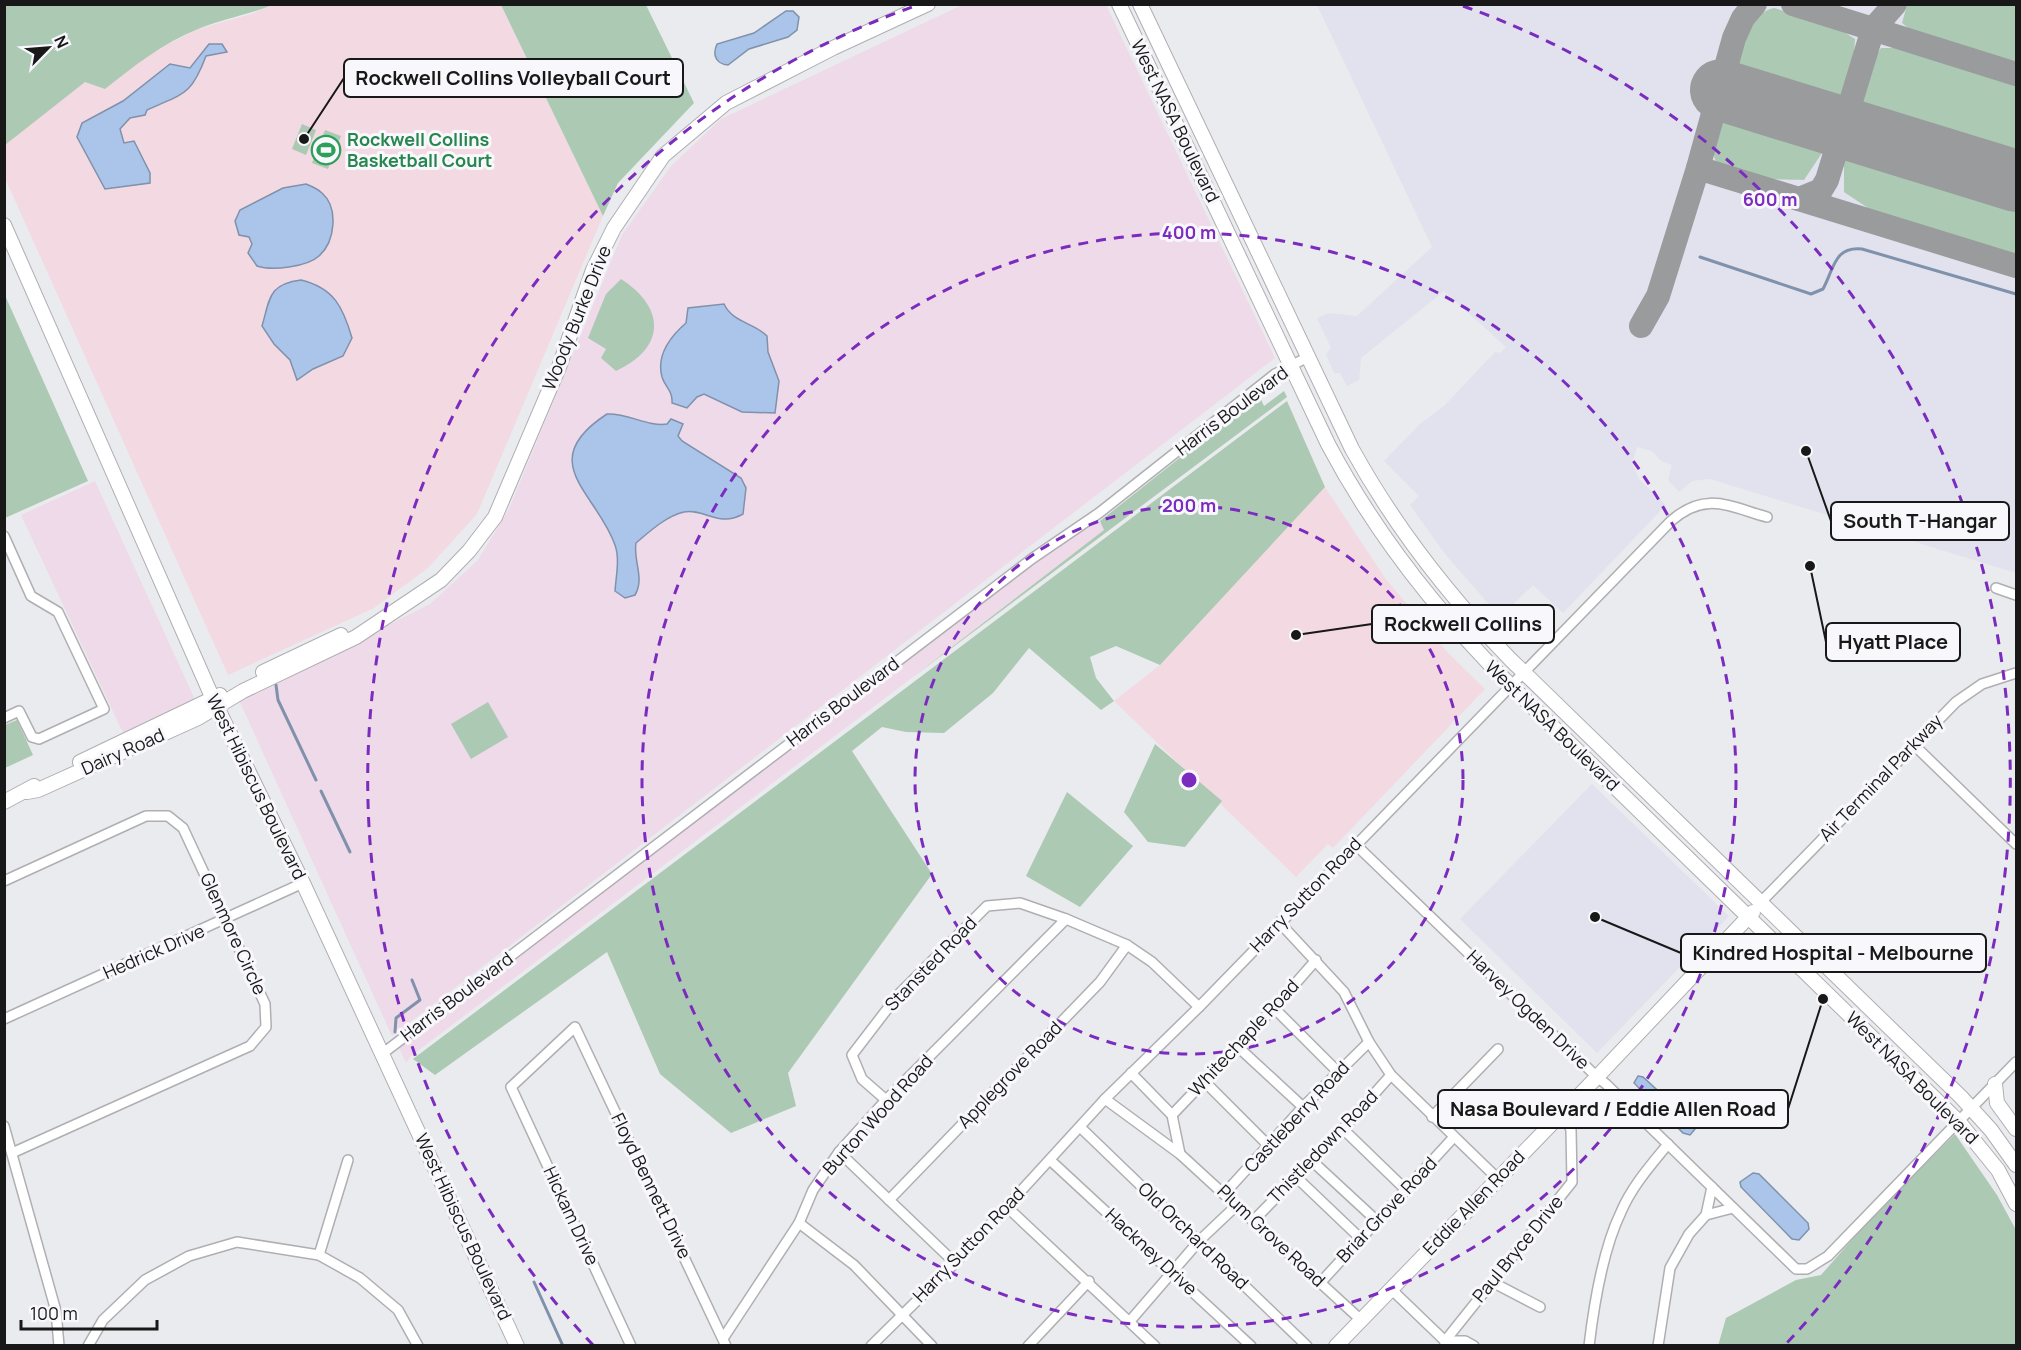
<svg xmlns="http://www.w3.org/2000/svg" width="2021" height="1350" viewBox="0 0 2021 1350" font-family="Manrope,sans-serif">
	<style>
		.commercial { fill: #efdae9 }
		.industrial { fill: #f3dae2 }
		.built { fill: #e1e2ed }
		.green { fill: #acc9b3 }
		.water { fill: #abc5ea; stroke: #7f91ab; stroke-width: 1.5 }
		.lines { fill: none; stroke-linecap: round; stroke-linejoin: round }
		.stream { stroke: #7f91ab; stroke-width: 3 }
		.taxiway { stroke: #9a9b9d; stroke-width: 24 }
		.runway { stroke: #9a9b9d; stroke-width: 62 }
		.street-casing { stroke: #afafb3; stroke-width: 12 }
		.secondary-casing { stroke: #afafb3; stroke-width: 16 }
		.street { stroke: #fff; stroke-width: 9 }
		.secondary { stroke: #fff; stroke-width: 14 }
		.ring { fill: none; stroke: #7b2cbf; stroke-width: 3; stroke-dasharray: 10 8 }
		.labels { text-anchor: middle; stroke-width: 6; stroke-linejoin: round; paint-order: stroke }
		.street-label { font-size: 18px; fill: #181819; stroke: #f8f8fc }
		.leisure-label { font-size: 18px; font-weight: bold; fill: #27864d; stroke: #f8f8fc; text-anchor: start }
		.centre { fill: #7b2cbf; stroke: #f8f8fc; stroke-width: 3 }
		.ring-label { font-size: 18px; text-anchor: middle; font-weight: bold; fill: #7b2cbf; stroke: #f8f8fc; stroke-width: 6; stroke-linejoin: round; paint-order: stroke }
		.leader { fill: none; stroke: #181819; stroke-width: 2 }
		.callout-dot { fill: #181819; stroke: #f8f8fc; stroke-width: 2 }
		.callout { fill: #f8f8fc; stroke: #181819; stroke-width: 2 }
		.callout-label { font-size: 20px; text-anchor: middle; font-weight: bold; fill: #181819 }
	</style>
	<rect width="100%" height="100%" fill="#eaebee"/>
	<g class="commercial">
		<path d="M 962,5 L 1106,5 L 1275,358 L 392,1036 L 239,700 L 430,604 L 478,560 L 509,509 L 622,235 L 671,166 L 721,119 Z"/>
		<path d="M 95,481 L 196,702 L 124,735 L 21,515 Z"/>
		<path d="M 1100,521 L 1104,530 L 913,677 L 411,1056 L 406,1063 L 399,1048 L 1035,560 Z"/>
	</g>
	<g class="industrial">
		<path d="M 272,5 L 501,5 L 603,216 L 477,514 L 428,568 L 374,608 L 228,675 L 5,178 L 4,145 L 85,81 L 105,89 L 150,53 L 198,29 L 251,14 Z"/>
		<path d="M 1325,487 L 1385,578 L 1449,654 L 1485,689 L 1333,848 L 1328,844 L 1296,877 L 1114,701 L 1160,665 Z"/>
	</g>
	<g class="built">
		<path d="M 1317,5 L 2016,5 L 2016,573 L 1710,479 L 1692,481 L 1679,492 L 1668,480 L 1672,465 L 1661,461 L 1652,451 L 1637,447 L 1632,464 L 1640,480 L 1666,505 L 1563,613 L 1533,585 L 1500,617 L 1445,554 L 1410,505 L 1419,496 L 1384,461 L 1420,424 L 1445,405 L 1495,352 L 1500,353 L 1506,347 L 1444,291 L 1361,358 L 1359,380 L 1347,386 L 1340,373 L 1334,373 L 1326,354 L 1331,348 L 1317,318 L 1329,313 L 1357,316 L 1432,247 Z"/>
		<path d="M 1592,784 L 1729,916 L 1597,1053 L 1460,919 Z"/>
	</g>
	<g class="green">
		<path d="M 5,4 L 272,4 L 272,5 C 248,15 222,19 198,29 C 163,43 134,66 105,89 L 85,82 L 5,145 Z"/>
		<path d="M 501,5 L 646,5 L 694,103 L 618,183 L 603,216 Z"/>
		<path d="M 1907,5 L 2016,5 L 2016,70 L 1943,47 L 1922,39 L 1902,23 Z"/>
		<path d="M 1774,8 L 1836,27 L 1855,39 C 1854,65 1849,87 1835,108 L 1753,83 L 1740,74 C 1730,52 1750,13 1774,8 Z"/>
		<path d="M 1881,48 L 1903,48 L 2016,81 L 2016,164 L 1859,115 C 1859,90 1866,69 1881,48 Z"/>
		<path d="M 1737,112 L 1826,138 L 1822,153 L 1804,180 C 1779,180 1734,179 1716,162 C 1708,143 1717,118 1737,112 Z"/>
		<path d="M 302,124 L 316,130 L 306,155 L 292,149 Z"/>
		<path d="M 325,130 L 341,136 L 328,169 L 312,163 Z"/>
		<path d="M 1849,145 L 2016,197 L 2016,259 L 1874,212 L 1844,192 L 1844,159 Z"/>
		<path d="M 621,279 C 666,308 666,348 616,371 L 601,358 L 606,349 L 588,338 L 606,294 Z"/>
		<path d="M 4,293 L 88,481 L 5,518 L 4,518 Z"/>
		<path d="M 1284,391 L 1287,397 L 913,677 L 1104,530 L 1100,521 L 1259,395 L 1264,406 Z"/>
		<path d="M 1287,401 L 1325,487 L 1160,665 L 1116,646 L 1090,657 L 1096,678 L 1114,701 L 1101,710 L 1029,648 L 993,693 L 944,733 L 906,732 L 882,727 L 852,751 L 932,874 L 788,1073 L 796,1106 L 731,1133 L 660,1074 L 607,952 L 435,1075 L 413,1059 Z"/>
		<path d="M 488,702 L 508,737 L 471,759 L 451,724 Z"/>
		<path d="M 17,720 L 33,755 L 5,768 L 5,725 Z"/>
		<path d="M 1155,744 L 1222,801 L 1185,847 L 1148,842 L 1124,812 Z"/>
		<path d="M 1067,792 L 1133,846 L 1080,907 L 1026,876 Z"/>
		<path d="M 1955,1134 L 1997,1195 L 2016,1230 L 2016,1345 L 1718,1346 L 1726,1318 L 1796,1280 L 1821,1275 L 1871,1218 Z"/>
	</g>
	<g class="water">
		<path d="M 786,11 L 793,11 L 799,17 L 797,30 L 788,37 L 749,49 L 728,65 C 716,64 712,55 717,44 L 754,33 Z"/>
		<path d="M 209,44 L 222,44 L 227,52 L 206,56 C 191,96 184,93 147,110 L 145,115 L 130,118 L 120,129 L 124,143 L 134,141 L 150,173 L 150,183 L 105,189 L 77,137 L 82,123 L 123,101 L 170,64 L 190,68 Z"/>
		<path d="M 306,184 C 311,186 318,189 322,193 C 339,208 335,242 319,256 C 307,267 272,271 257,266 L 248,253 L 252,244 L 249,237 L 239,235 L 235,221 L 240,210 L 283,188 Z"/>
		<path d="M 301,280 C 334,288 343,307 352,338 L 343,356 L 313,369 L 297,380 L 290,360 L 274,344 L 262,326 C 270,299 268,284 301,280 Z"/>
		<path d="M 724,304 C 733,323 753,322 767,336 L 768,352 L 779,381 L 775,413 L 742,412 L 704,394 L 697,397 L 687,408 L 672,403 C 673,391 665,387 662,377 C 656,355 671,336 686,323 L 688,308 Z"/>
		<path d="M 607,414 C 628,413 648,427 667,424 L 671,419 L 683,424 L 678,436 L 682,441 L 741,478 L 746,488 L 743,514 C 719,528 704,508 684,512 C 666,516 649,532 636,543 C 633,561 645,578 635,595 L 625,598 L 615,591 C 616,576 620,559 615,545 C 597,493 533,462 607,414 Z"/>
		<path d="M 1638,1076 L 1643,1077 L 1693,1123 L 1695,1129 L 1690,1135 L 1683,1133 L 1634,1083 Z"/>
		<path d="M 1753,1173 L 1759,1174 L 1808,1223 L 1809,1229 L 1799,1240 L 1792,1239 L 1741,1187 L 1740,1182 Z"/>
	</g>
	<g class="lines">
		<g class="stream">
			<path d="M 1700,257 L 1811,294 L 1823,289 C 1834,269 1834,246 1862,249 L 2016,294"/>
			<path d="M 276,685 L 278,700 L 316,780"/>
			<path d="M 321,791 L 350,852"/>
			<path d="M 395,1032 L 396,1018 L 420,1000 L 412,980"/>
			<path d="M 534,1282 L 563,1346"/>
		</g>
		<g class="taxiway">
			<path d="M 1793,4 L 2016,74"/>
			<path d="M 1698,168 L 2016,266"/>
			<path d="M 1799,199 L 1821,190 L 1827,180 L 1873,29 L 1895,4"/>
			<path d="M 1641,326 L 1658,296 L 1698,168 L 1734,38 L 1743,18 L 1755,4"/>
		</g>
		<path class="runway" d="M 1721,90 L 2016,181"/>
		<g class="street-casing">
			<g id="street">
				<path d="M 4,536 L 31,596 L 58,612 L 104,709 L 39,739 L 32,737 L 19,711 L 4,718"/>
				<path d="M 1996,588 L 2016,595"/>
				<path d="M 1913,744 L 2016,844"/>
				<path d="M 1355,844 L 1597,1077 L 1606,1084 L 1796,1269 L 1807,1269 L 1828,1256 L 2016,1062"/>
				<path d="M 4,881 L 146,816 L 168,816 L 183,828 L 265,1004 L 266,1027 L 250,1046 L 12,1153"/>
				<path d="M 1760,903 L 1956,702 L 1982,684 L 2016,673"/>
				<path d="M 1279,922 L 1344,992 L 1369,1042 L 1391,1075 L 1497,1178"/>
				<path d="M 1274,1008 L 1338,1072"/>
				<path d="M 4,1019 L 303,883"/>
				<path d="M 1237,1046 L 1303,1107"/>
				<path d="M 382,1054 L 1033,558 L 1099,513 L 1275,374 L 1308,357"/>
				<path d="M 1131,1073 L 1172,1115 L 1180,1154"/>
				<path d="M 1204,1081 L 1269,1146"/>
				<path d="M 1105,1099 L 1180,1154 L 1361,1320"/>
				<path d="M 886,1100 L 862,1079 L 852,1055 L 898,995 L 987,906 L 1020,903 L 1066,919 L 1127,945 L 1152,962 L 1199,1007"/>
				<path d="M 1172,1115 L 1274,1008 L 1316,960"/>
				<path d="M 1432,1117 L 1498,1049"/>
				<path d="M 4,1126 L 56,1311 L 59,1346"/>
				<path d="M 1080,1127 L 1307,1346"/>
				<path d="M 1343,1129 L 1407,1191"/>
				<path d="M 839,1152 L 955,1263"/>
				<path d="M 1050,1160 L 1251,1346"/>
				<path d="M 1311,1160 L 1377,1221"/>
				<path d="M 1295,1176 L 1360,1238"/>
				<path d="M 1712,1187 L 1706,1215 L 1733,1208"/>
				<path d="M 1225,1193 L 1303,1107 L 1369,1042"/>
				<path d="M 889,1200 L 1100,982 L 1127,945"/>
				<path d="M 1007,1207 L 1155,1346"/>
				<path d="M 1254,1220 L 1343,1129 L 1391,1075"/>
				<path d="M 799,1223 L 854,1265 L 932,1346"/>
				<path d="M 319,1255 L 348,1160"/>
				<path d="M 1321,1282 L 1453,1138"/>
				<path d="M 1492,1282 L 1540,1307"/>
				<path d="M 1391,1289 L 1445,1341 L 1465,1341 L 1474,1346"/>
				<path d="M 1130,1321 L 1199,1241 L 1237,1205"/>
				<path d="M 724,1337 L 799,1223 L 813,1190 L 839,1152 L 886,1100 L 1066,919"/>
				<path d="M 88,1346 L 103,1320 L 145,1280 L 189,1256 L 237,1242 L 319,1255 L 360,1278 L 398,1310 L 418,1346"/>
				<path d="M 631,1346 L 511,1087 L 575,1027 L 726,1346"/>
				<path d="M 871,1346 L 955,1263 L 1105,1099 L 1199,1007 L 1671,521 C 1705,491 1728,506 1767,517"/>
				<path d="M 1028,1346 L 1089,1281"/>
				<path d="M 1445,1346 L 1445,1341 L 1572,1182 L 1571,1130 L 1563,1111"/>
				<path d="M 1589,1346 C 1594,1304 1603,1249 1621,1212 C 1632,1186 1651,1165 1668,1144"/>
				<path d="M 1658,1346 L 1670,1268 L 1689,1234 L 1706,1215"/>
			</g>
		</g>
		<g class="secondary-casing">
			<g id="secondary">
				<path d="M 1119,4 L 1328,444 C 1376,535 1437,612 1510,685 L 1959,1122 L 1998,1170 L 2016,1204"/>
				<path d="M 1140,4 L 1352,449 C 1395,527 1448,595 1510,659 L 1961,1097 L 1991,1130 L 2016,1165"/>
				<path d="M 4,225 L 213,699 L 303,883 L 517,1346"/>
				<path d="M 263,672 L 341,635"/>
				<path d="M 80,762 L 220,695"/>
				<path d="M 27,792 L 38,790 L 198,718 L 243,691 L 356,637 L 441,580 L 469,551 L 495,517 L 559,367 L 593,270 L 614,228 L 663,156 L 726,103 L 833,48 L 928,4"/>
				<path d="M 4,802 L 34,786"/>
				<path d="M 1995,1084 L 1997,1103 L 2016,1129"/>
				<path d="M 1336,1346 L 1597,1077 L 1753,912"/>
			</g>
		</g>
		<use href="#street" class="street"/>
		<use href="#secondary" class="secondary"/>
	</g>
	<g class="ring">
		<circle cx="1189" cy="780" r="274"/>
		<circle cx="1189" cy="780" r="547"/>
		<path d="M593 1345A821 821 0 0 1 915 6M1463 6A821 821 0 0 1 1785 1345"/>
	</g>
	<defs>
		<g id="stadium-ring" transform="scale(1.5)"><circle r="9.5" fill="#f8f8fc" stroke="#2e9e5b" stroke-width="1.5"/><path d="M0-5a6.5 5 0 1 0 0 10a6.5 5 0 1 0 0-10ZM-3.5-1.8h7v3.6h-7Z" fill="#2e9e5b"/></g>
	</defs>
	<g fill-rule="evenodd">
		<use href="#stadium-ring" x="326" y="150"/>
	</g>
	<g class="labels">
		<g class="street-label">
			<text transform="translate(1175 121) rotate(64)" y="6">West NASA Boulevard</text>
			<text transform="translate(577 318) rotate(-68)" y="6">Woody Burke Drive</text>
			<text transform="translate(1232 411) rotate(-37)" y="6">Harris Boulevard</text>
			<text transform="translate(843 702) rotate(-37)" y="6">Harris Boulevard</text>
			<text transform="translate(1552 726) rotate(44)" y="6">West NASA Boulevard</text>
			<text transform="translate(123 752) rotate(-24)" y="6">Dairy Road</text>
			<text transform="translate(1881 778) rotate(-46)" y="6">Air Terminal Parkway</text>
			<text transform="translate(256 787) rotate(64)" y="6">West Hibiscus Boulevard</text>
			<text transform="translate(1306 895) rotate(-46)" y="6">Harry Sutton Road</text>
			<text transform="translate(233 934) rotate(65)" y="6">Glenmore Circle</text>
			<text transform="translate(154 952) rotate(-24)" y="6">Hedrick Drive</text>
			<text transform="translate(931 964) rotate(-46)" y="6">Stansted Road</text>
			<text transform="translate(457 997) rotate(-37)" y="6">Harris Boulevard</text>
			<text transform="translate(1528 1010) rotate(44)" y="6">Harvey Ogden Drive</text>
			<text transform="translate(1244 1038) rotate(-47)" y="6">Whitechaple Road</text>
			<text transform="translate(1010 1075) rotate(-46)" y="6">Applegrove Road</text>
			<text transform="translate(1912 1078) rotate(45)" y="6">West NASA Boulevard</text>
			<text transform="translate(878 1115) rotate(-48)" y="6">Burton Wood Road</text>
			<text transform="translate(1297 1117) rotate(-47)" y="6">Castleberry Road</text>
			<text transform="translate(1323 1147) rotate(-46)" y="6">Thistledown Road</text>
			<text transform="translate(651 1186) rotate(64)" y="6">Floyd Bennett Drive</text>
			<text transform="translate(1474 1203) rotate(-46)" y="6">Eddie Allen Road</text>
			<text transform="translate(1387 1210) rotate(-47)" y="6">Briar Grove Road</text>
			<text transform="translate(571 1216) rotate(65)" y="6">Hickam Drive</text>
			<text transform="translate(463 1227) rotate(65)" y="6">West Hibiscus Boulevard</text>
			<text transform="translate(1193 1236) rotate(44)" y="6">Old Orchard Road</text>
			<text transform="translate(1271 1236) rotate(43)" y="6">Plum Grove Road</text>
			<text transform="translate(969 1245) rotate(-46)" y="6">Harry Sutton Road</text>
			<text transform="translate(1518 1249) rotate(-51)" y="6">Paul Bryce Drive</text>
			<text transform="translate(1151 1252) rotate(43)" y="6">Hackney Drive</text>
		</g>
		<g class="leisure-label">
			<text x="347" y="146">Rockwell Collins<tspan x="347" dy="21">Basketball Court</tspan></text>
		</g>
	</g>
	<circle cx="1189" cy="780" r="9" class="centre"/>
	<g class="ring-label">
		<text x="1770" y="206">600 m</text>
		<text x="1189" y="239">400 m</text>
		<text x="1189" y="512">200 m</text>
	</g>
	<path class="leader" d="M304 139L344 78M1806 451L1831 521M1296 635L1372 624M1810 566L1826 642M1595 917L1681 953M1823 999L1788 1109"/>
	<g class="callout-dot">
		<circle cx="304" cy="139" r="6"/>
		<circle cx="1806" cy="451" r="6"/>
		<circle cx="1296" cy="635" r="6"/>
		<circle cx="1810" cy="566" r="6"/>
		<circle cx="1595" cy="917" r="6"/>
		<circle cx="1823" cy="999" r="6"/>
	</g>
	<g class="callout">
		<rect x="344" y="59" width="339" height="38" rx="6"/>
		<rect x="1831" y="502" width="178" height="38" rx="6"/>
		<rect x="1372" y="605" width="182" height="38" rx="6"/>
		<rect x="1826" y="623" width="134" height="38" rx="6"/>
		<rect x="1681" y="934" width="305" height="38" rx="6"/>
		<rect x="1438" y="1090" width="350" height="38" rx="6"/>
	</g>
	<g class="callout-label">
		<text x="513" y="85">Rockwell Collins Volleyball Court</text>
		<text x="1920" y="528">South T-Hangar</text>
		<text x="1463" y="631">Rockwell Collins</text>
		<text x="1893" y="649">Hyatt Place</text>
		<text x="1833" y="960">Kindred Hospital - Melbourne</text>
		<text x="1613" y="1116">Nasa Boulevard / Eddie Allen Road</text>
	</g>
	<rect width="2021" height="1350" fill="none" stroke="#181819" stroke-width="12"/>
	<g transform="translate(48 48) rotate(65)" stroke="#f8f8fc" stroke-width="4.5" paint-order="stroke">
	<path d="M0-4.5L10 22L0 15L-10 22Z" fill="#181819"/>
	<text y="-9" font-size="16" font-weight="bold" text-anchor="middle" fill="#181819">N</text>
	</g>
	<path d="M21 1320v9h136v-9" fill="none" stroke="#181819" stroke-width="3"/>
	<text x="30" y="1320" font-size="18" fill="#181819" stroke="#f8f8fc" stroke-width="4.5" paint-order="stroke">100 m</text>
</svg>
